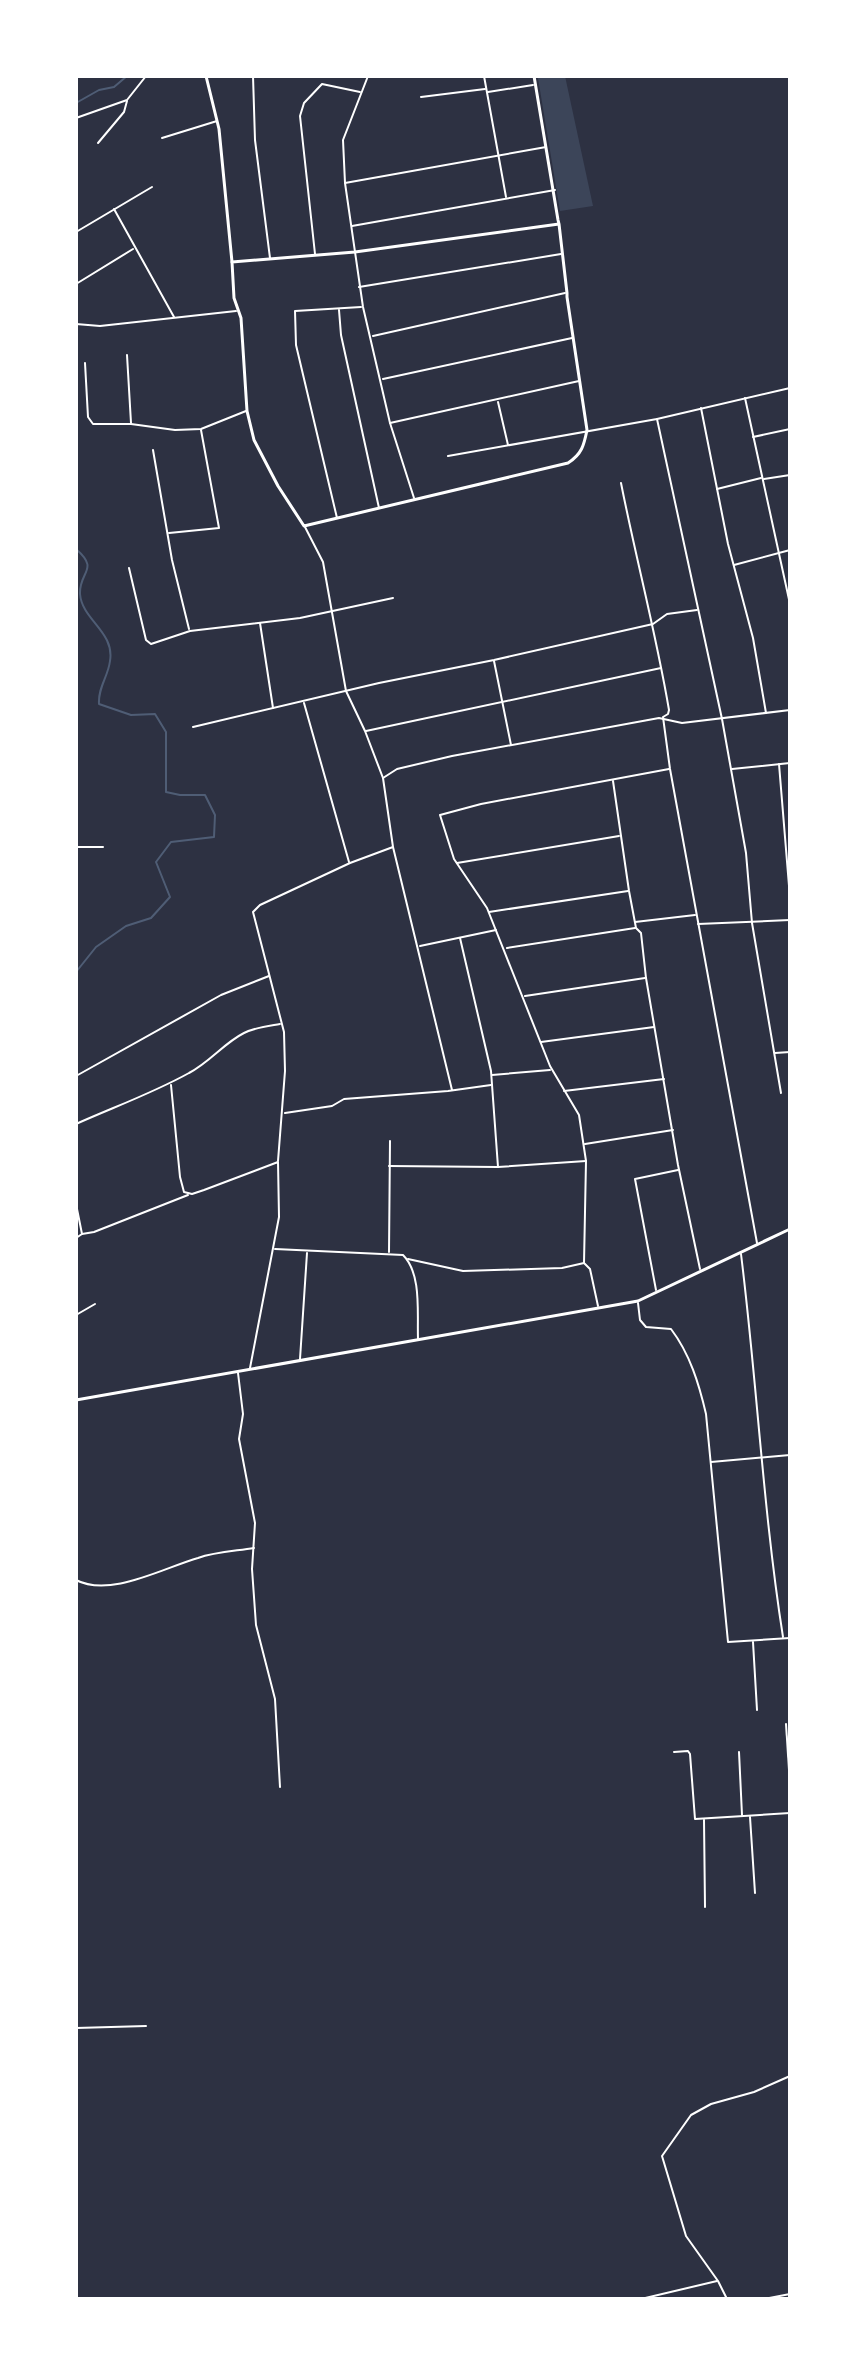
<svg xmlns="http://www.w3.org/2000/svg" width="866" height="2375" viewBox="0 0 866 2375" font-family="'IBM Plex Sans',sans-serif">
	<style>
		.green { fill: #3c4559 }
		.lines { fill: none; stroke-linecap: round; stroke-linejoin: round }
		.stream { stroke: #4f5d75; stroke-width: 2 }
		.minor { stroke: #fff; stroke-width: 2 }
		.tertiary { stroke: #fff; stroke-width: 3 }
		.secondary { stroke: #fff; stroke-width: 3 }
	</style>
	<rect width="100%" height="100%" fill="#2d3142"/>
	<path class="green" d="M 565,76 L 593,206 L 560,211 L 538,78 Z"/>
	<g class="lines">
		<g class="stream">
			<path d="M 76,103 L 99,90 L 114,87 L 127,76"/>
			<path d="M 76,549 C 100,570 79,571 80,594 C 82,620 115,632 110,661 C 108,677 98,687 99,704 L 131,715 L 155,714 L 166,732 L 166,792 L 180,795 L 205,795 L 215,815 L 214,837 L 171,842 L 156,862 L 170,897 L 151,918 L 126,926 L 96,947 L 76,972"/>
		</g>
		<g class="minor">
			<path d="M 253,76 L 255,140 L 270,258"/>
			<path d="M 368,76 L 343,140 L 345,183 L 363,307 L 390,423 L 414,498"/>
			<path d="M 484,76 L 506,197"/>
			<path d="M 488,92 L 533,85"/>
			<path d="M 421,97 L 485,89"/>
			<path d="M 76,118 L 127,100 L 146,76"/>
			<path d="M 162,138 L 217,121"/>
			<path d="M 98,143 L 124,112 L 127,101"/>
			<path d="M 345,183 L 546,147"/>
			<path d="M 114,209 L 174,317"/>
			<path d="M 352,226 L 555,190"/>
			<path d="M 76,232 L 152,187"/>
			<path d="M 315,254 L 300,116 L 304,103 L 322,84 L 360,92"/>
			<path d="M 76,284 L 133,249"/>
			<path d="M 359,287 L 561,254"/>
			<path d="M 339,310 L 341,335 L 379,508"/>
			<path d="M 76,324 L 100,326 L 236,311"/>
			<path d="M 373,336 L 565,293"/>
			<path d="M 127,355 L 131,423"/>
			<path d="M 85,363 L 88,417 L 93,424 L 131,424 L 175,430 L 201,429 L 246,411"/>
			<path d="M 383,379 L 572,338"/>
			<path d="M 745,398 L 790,604"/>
			<path d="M 498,402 L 508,445"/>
			<path d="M 701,408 L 728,544 L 753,638 L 766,713"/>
			<path d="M 657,419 L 722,719 L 746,853 L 752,923 L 781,1093"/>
			<path d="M 390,423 L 579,381"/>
			<path d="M 753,437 L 790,429"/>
			<path d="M 153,450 L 172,560 L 189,629"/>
			<path d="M 448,456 L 657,419 L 790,388"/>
			<path d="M 764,479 L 790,475"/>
			<path d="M 621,483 C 636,559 656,633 669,710 L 668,714 L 663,717 L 670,769 L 757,1243"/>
			<path d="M 717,489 L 761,478"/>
			<path d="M 337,518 L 296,345 L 295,311 L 361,307"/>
			<path d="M 305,527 L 323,562 L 346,691 L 365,731 L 383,778 L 393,847 L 452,1090"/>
			<path d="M 169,533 L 219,528 L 201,430"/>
			<path d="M 734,565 L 790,550"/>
			<path d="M 129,568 L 146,640 L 151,644 L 190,631 L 300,618 L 393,598"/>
			<path d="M 260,623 L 273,708"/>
			<path d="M 494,661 L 511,745"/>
			<path d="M 304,703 L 349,862"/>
			<path d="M 193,727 L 379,683 L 494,660 L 653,624 L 667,614 L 697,610"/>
			<path d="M 366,731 L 661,668"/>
			<path d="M 779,764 L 790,898"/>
			<path d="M 732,769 L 790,763"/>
			<path d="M 383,778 L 397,769 L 452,756 L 659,718 L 682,723 L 790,710"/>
			<path d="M 613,781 L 629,891 L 636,928 L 641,933 L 646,978 L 678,1165 L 700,1269"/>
			<path d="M 76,847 L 103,847"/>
			<path d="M 457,863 L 619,836"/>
			<path d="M 489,912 L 628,891"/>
			<path d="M 635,922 L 695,915"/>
			<path d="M 698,924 L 790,920"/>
			<path d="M 460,938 L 491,1071 L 498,1167"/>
			<path d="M 420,946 L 496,930"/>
			<path d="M 507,948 L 635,928"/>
			<path d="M 525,996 L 645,978"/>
			<path d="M 541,1042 L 654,1027"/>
			<path d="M 775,1053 L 790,1052"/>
			<path d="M 492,1075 L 550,1070"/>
			<path d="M 76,1076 L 221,995 L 269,976"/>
			<path d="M 171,1085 L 180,1177 L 184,1192 L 192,1194 L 204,1190 L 278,1162 L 279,1217 L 250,1368"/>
			<path d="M 564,1091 L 664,1079"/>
			<path d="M 285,1113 L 332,1106 L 344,1099 L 448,1091 L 491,1085"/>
			<path d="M 76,1124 C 114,1107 153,1093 189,1073 C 210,1062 224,1043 244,1033 C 256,1027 268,1026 280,1024"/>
			<path d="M 585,1144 L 673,1130"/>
			<path d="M 278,1161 L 285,1071 L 284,1032 L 253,912 L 260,905 L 350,863 L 393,847"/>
			<path d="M 389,1166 L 498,1167 L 586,1161"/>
			<path d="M 76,1204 L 82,1234 L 76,1238"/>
			<path d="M 82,1234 L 94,1232 L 188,1195"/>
			<path d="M 275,1249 L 403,1255 C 422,1274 417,1313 418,1339"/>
			<path d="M 389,1252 L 390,1141"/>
			<path d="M 741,1254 C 757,1382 763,1510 783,1637"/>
			<path d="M 408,1259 L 463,1271 L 562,1268 L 584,1263"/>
			<path d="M 656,1290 L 635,1179 L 678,1170"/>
			<path d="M 638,1303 L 640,1320 L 646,1327 L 671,1329 C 690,1354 699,1384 706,1414 L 728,1642 L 790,1638"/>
			<path d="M 598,1306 L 590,1269 L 584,1263 L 586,1161 L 579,1115 L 550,1066 L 487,908 L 454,859 L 440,815 L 481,804 L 669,769"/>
			<path d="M 76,1315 L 95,1304"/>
			<path d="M 300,1359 L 307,1253"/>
			<path d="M 238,1373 L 243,1414 L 239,1439 L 255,1523 L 252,1569 L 256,1625 L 275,1699 L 280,1787"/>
			<path d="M 711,1462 L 790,1455"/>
			<path d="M 76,1580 C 110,1598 163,1568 198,1558 C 215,1552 236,1551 254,1548"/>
			<path d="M 753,1642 L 757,1710"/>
			<path d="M 786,1724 L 790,1785"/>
			<path d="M 674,1752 L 688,1751 L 690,1754 L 695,1819 L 790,1813"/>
			<path d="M 739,1752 L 742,1815"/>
			<path d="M 750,1817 L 755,1893"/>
			<path d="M 704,1820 L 705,1907"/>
			<path d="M 76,2028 L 146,2026"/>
			<path d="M 641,2299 L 717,2281"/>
			<path d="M 727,2299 L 718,2281 L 686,2236 L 662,2156 L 691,2115 L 711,2104 L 754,2092 L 790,2076"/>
			<path d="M 764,2299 L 790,2294"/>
		</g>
		<g class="tertiary">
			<path d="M 206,76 L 219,129 L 232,262"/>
			<path d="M 534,76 L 558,220 L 559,224 L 567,293 L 567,297 L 587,430 C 584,445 582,454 568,463 L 304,526 L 278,486 L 254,440 L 247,411 L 241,318 L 234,298 L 232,262 L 355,252 L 559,224"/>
		</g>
		<path class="secondary" d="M 76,1400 L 638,1301 L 790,1229"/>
	</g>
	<rect width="866" height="2375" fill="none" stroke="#ffffff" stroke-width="156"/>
</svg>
